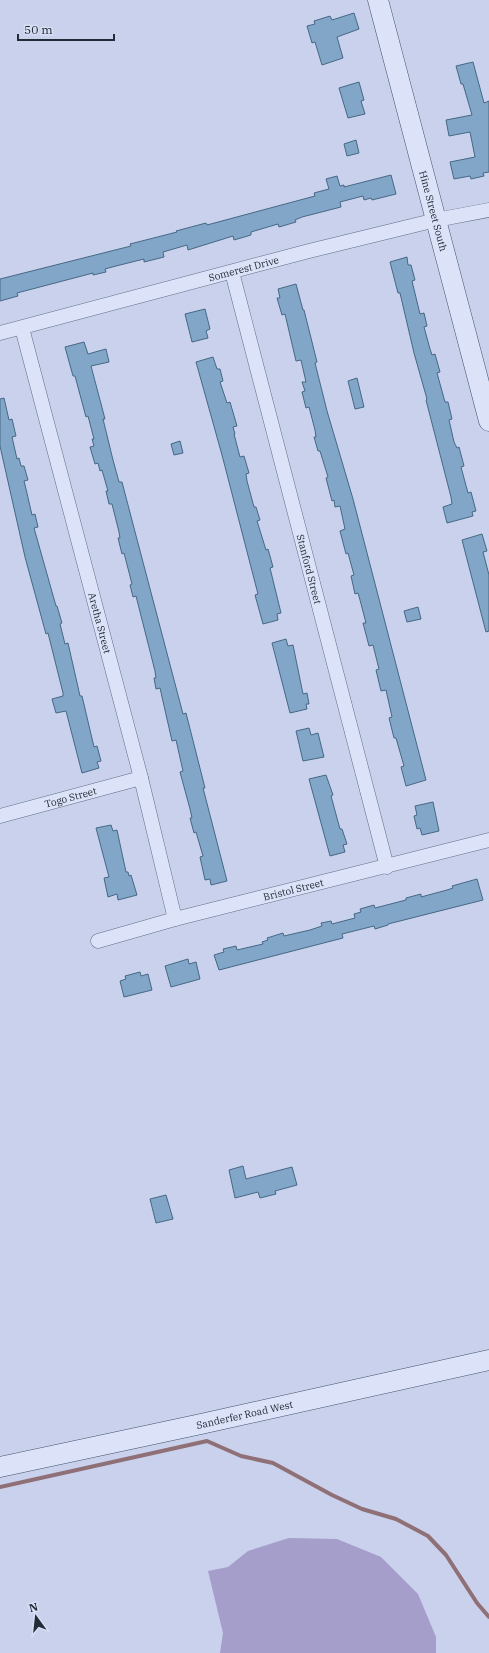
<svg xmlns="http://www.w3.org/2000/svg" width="489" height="1653" viewBox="0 0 489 1653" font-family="'IBM Plex Serif',serif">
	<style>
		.green { fill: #a59dca }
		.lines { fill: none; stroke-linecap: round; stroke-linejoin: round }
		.stream { stroke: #8f7076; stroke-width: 4 }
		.building { fill: #81a6c8; stroke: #466885 }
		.street-casing { stroke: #5e6f88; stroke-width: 15 }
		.secondary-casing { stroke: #41536a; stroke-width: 21 }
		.street { stroke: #dce2f7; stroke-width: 14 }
		.secondary { stroke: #dce2f7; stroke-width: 20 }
		.labels { text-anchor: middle; stroke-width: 3.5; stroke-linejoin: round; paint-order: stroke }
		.street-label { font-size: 10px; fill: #212c39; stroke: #d8def4 }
	</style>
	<rect width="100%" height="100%" fill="#c9d1ec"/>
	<path class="green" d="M 289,1538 L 337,1539 L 381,1557 L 418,1594 L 436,1637 L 436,1653 L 220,1653 L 223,1633 L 208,1571 L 228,1567 L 248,1551 Z"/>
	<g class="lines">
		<path class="stream" d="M 0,1487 L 207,1441 L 241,1456 L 273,1463 L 332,1495 L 362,1509 L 396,1519 L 428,1536 L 446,1555 L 477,1603 L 489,1617"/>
	</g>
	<g class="building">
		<path d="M 354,13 L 359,29 L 337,37 L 343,58 L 322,65 L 315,42 L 312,43 L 307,26 L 315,24 L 314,21 L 330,16 L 332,20 Z"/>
		<path d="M 473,62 L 484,103 L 489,101 L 489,172 L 483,173 L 484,176 L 471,179 L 470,176 L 454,179 L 450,162 L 475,157 L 470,132 L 449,136 L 446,120 L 472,115 L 463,84 L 461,84 L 456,66 Z"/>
		<path d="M 359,82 L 364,100 L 361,101 L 365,114 L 348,118 L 339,88 Z"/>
		<path d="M 356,140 L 359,153 L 347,156 L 344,144 Z"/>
		<path d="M 391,175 L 396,194 L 372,200 L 371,198 L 364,200 L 363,196 L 340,202 L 341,207 L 302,217 L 295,220 L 296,222 L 279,227 L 278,224 L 251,232 L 251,235 L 234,240 L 233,236 L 188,250 L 187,245 L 163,252 L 164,257 L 144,262 L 144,259 L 116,266 L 105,269 L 106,272 L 93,275 L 93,273 L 17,293 L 18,296 L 0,301 L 0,279 L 131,246 L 130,244 L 177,232 L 176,231 L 206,223 L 207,225 L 315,196 L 314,193 L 329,189 L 326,179 L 337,176 L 340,186 L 344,185 L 344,187 Z"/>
		<path d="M 407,257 L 408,265 L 411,265 L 415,280 L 412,281 L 420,314 L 424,313 L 427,326 L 424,327 L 430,349 L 432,355 L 435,354 L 440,372 L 437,373 L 445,402 L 448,402 L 452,419 L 449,420 L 454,442 L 457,448 L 459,447 L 464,466 L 461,467 L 468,493 L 471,492 L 476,511 L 472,512 L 473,516 L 447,523 L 443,507 L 452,504 L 451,497 L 426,400 L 427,399 L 414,353 L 400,293 L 398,293 L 390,262 Z"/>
		<path d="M 296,284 L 303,310 L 304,310 L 317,362 L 315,363 L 327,411 L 353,499 L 426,780 L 406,786 L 401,767 L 404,766 L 396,738 L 394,738 L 389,718 L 392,717 L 386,690 L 381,691 L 376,670 L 379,669 L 373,645 L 369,646 L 363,623 L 366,623 L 360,600 L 358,593 L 355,594 L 351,576 L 354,575 L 348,553 L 346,554 L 340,531 L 345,529 L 340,506 L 335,507 L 334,500 L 332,501 L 326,478 L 328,477 L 320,451 L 318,451 L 314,437 L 316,437 L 315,430 L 309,407 L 306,408 L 302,392 L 305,391 L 302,382 L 306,382 L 301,360 L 296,361 L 285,314 L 282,315 L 277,298 L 280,298 L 278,289 Z"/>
		<path d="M 205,309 L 210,329 L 206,331 L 208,338 L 192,342 L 185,314 Z"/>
		<path d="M 84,342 L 88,354 L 106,349 L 109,362 L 91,366 L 105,419 L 103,419 L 113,460 L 119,482 L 122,482 L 134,528 L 183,714 L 186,713 L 205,788 L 203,788 L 227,881 L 211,885 L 210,879 L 205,880 L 200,857 L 203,856 L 196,832 L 194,833 L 190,818 L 192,818 L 190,809 L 180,772 L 183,771 L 176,740 L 172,741 L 160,688 L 156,689 L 154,678 L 156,678 L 155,671 L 136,596 L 133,597 L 130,585 L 132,584 L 124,553 L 122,554 L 118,538 L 120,538 L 119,532 L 112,504 L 109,504 L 106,491 L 108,491 L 102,470 L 100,471 L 98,463 L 95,464 L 90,447 L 94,446 L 92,439 L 94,439 L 88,416 L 86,417 L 75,376 L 73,376 L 65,347 Z"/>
		<path d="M 213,357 L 217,369 L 220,369 L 223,381 L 220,382 L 227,403 L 230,402 L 237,426 L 233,427 L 235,434 L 234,434 L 240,457 L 244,456 L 249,473 L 246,474 L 247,481 L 254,507 L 256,507 L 260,520 L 257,521 L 266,550 L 268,549 L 273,567 L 270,568 L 281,613 L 277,614 L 278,620 L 263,624 L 255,595 L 258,594 L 222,455 L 196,362 Z"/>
		<path d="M 357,378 L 364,407 L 355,409 L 348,381 Z"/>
		<path d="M 4,398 L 9,420 L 12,419 L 16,436 L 12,437 L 17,459 L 19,458 L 21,466 L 24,466 L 28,480 L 24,481 L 26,489 L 32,515 L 35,514 L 38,527 L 34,528 L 56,606 L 57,606 L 62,623 L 60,624 L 65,644 L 68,643 L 80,696 L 82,696 L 94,747 L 97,746 L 101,761 L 97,762 L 99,768 L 82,773 L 66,711 L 56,713 L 52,699 L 63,696 L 63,693 L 48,633 L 46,634 L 25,557 L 0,446 L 0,399 Z"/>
		<path d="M 180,441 L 183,453 L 174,455 L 171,444 Z"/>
		<path d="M 482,534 L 487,551 L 483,552 L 489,575 L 489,631 L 486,632 L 462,540 Z"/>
		<path d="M 418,607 L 421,619 L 407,622 L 404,611 Z"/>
		<path d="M 286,639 L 288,646 L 293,645 L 303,694 L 307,693 L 309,704 L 306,704 L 307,709 L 290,713 L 272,643 Z"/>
		<path d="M 309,728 L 311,735 L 318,733 L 324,757 L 303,761 L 296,731 Z"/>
		<path d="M 326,775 L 333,795 L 331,796 L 340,829 L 342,829 L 347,844 L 343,845 L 345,852 L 330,856 L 309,779 Z"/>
		<path d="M 433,802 L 439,831 L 422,835 L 420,828 L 417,829 L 414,816 L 417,815 L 415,806 Z"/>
		<path d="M 111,825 L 113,831 L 117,830 L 126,872 L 128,872 L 129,876 L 131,875 L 137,895 L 118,900 L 117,894 L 108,897 L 104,878 L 109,877 L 96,828 Z"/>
		<path d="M 477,879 L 483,900 L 388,924 L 388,925 L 375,929 L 374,926 L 342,934 L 343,938 L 219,970 L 214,955 L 224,952 L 223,949 L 236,946 L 237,950 L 263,944 L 262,942 L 268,940 L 267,938 L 283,933 L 284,936 L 310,930 L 322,926 L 321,923 L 331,921 L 332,924 L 355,918 L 354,914 L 361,912 L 360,909 L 374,905 L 375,908 L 406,900 L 406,898 L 421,894 L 421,897 L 447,890 L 453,888 L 452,886 Z"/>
		<path d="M 188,959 L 189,964 L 196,962 L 200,979 L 171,987 L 165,966 Z"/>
		<path d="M 140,972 L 141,976 L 148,974 L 152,990 L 124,997 L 120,981 L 126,979 L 125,976 Z"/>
		<path d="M 243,1166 L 246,1179 L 292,1167 L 297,1185 L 275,1191 L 276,1194 L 260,1198 L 258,1192 L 235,1198 L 229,1170 Z"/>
		<path d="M 166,1195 L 173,1219 L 156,1223 L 150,1199 Z"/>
	</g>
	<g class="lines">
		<g class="street-casing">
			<g id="street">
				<path id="s1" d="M 232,272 L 387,867"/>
				<path id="s2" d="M 22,328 L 141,778 L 175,919"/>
				<path id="s3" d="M 0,333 L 309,251 L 436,220 L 489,210"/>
				<path id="s4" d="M 0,816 L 141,778"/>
				<path id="s5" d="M 98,941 L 175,919 L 489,840"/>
			</g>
		</g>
		<g class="secondary-casing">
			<g id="secondary">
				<path id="s6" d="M 378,0 L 489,421"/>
				<path id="s7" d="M 0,1467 L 201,1424 L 489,1360"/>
			</g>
		</g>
		<use href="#street" class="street"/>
		<use href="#secondary" class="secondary"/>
	</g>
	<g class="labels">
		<g class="street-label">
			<text dy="4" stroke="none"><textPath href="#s6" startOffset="218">Hine Street South</textPath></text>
			<text dy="4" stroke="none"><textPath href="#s3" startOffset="252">Somerest Drive</textPath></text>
			<text dy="4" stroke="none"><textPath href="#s1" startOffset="307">Stanford Street</textPath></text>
			<text dy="4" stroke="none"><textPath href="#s2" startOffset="305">Aretha Street</textPath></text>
			<text dy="4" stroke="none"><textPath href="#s4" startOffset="73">Togo Street</textPath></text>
			<text dy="4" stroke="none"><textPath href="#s5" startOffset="202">Bristol Street</textPath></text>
			<text dy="4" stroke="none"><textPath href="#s7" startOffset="250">Sanderfer Road West</textPath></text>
		</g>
	</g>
	<g transform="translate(36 1617) rotate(345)" stroke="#d8def4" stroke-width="3" paint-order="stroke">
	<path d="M0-3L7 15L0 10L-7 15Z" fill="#212c39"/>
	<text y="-6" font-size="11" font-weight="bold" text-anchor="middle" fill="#212c39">N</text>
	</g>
	<path d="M18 34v6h96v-6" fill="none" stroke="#212c39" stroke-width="2"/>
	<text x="24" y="34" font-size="12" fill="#212c39" stroke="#d8def4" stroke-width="3" paint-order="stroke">50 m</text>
</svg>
